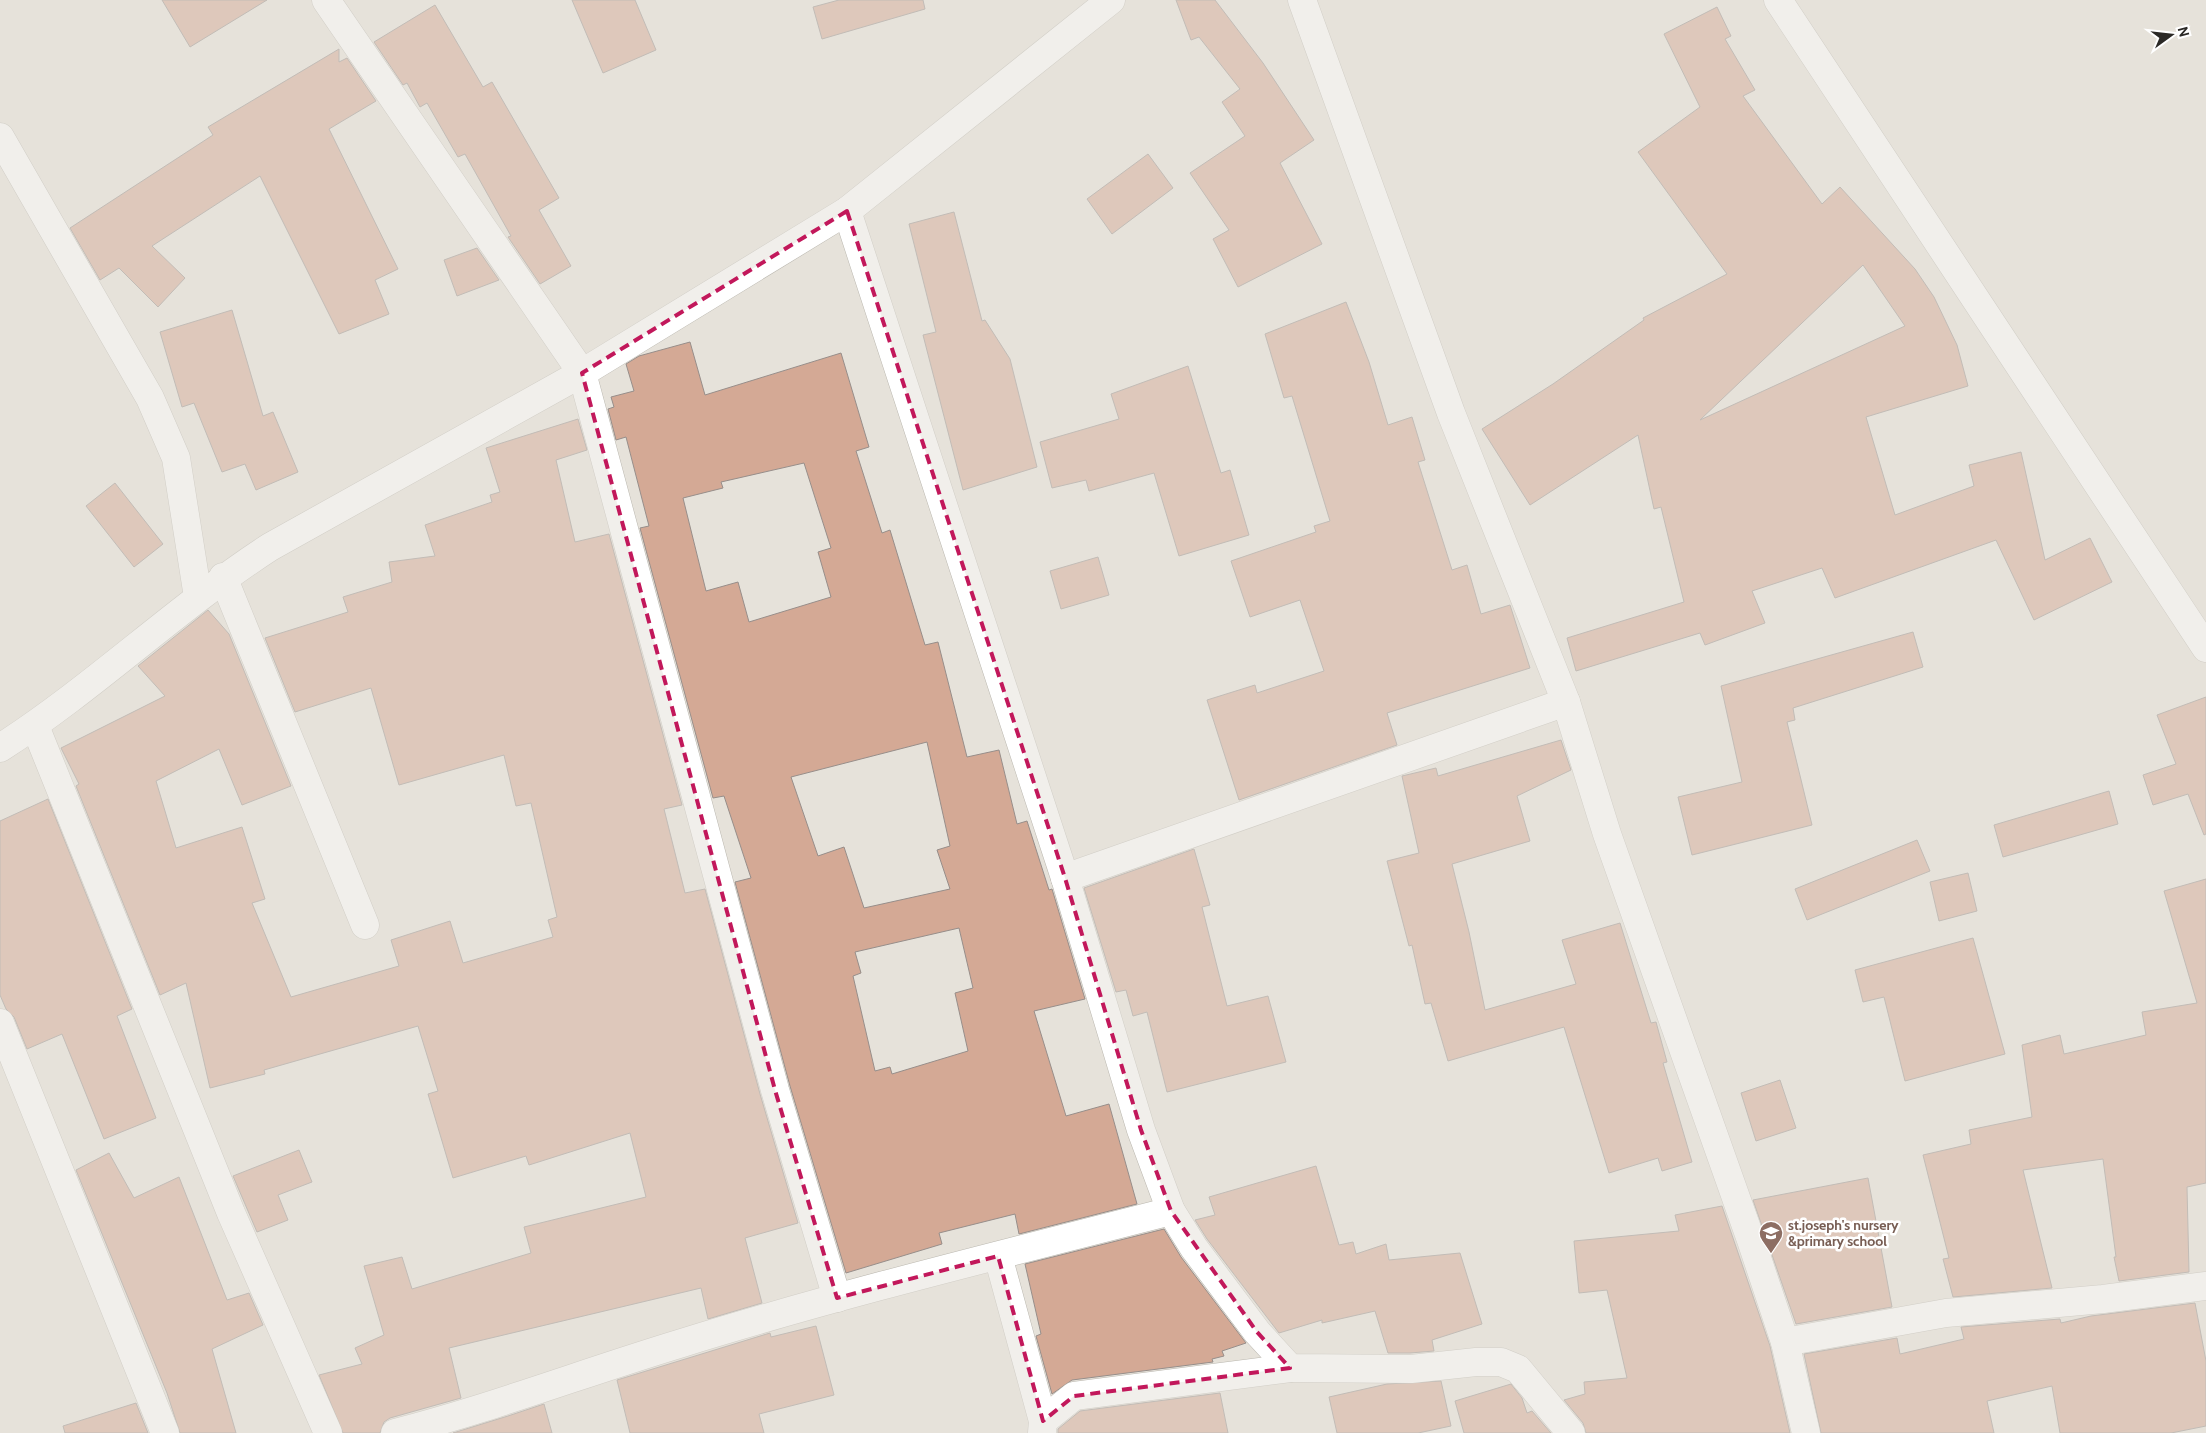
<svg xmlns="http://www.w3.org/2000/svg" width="2206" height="1433" viewBox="0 0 2206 1433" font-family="Cabin,sans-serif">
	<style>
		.building { fill: #d4a995; stroke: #978e8a; fill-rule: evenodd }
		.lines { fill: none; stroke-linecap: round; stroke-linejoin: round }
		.minor-casing { stroke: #bab7af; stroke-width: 29 }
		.tertiary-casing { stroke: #bab7af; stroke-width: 29 }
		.secondary-casing { stroke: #bab7af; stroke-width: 29 }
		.minor { stroke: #fff; stroke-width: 28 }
		.tertiary { stroke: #fff; stroke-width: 28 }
		.secondary { stroke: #fff; stroke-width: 28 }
		.marked { fill: none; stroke: #c2185b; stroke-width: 4; stroke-dasharray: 10 6; stroke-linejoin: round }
		.labels { text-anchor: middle; stroke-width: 5; stroke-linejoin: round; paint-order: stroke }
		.education-label { font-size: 14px; font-weight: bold; fill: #785e54; stroke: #fff; text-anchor: start }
	</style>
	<rect width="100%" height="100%" fill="#e6e2da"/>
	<g class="building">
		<path d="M 162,0 L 267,0 L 190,47 Z"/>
		<path d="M 572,0 L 635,0 L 656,50 L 603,73 Z"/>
		<path d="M 839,0 L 923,0 L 925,9 L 822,39 L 813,7 Z"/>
		<path d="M 1176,0 L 1215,0 L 1263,63 L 1314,140 L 1280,163 L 1322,244 L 1238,287 L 1213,239 L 1229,230 L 1190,173 L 1245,136 L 1222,102 L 1240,89 L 1199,37 L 1191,40 Z"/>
		<path d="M 435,5 L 483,87 L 492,82 L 559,198 L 539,210 L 571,266 L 540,284 L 508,237 L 511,236 L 465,154 L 458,157 L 427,103 L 420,107 L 407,83 L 403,85 L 374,42 Z"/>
		<path d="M 1717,7 L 1731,36 L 1725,39 L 1755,90 L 1743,96 L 1822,204 L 1840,187 L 1915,269 L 1934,297 L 1957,345 L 1968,386 L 1866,417 L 1895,515 L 1974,486 L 1969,465 L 2021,452 L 2045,560 L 2090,538 L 2112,582 L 2034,620 L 1996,540 L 1835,598 L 1822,568 L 1752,591 L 1765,623 L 1705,645 L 1700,633 L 1576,671 L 1567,638 L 1684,602 L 1661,507 L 1654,509 L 1638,435 L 1530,505 L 1482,429 L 1553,384 L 1644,320 L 1643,318 L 1727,274 L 1638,152 L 1700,107 L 1664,34 ZM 1863,265 L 1905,326 L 1700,420 Z"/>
		<path d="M 339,49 L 339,62 L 347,58 L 376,101 L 329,129 L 398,269 L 375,280 L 389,314 L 339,334 L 260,176 L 152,246 L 185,278 L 158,307 L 119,268 L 100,280 L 70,228 L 213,135 L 208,127 Z"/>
		<path d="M 1148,154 L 1173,188 L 1112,234 L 1087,199 Z"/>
		<path d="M 954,212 L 982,321 L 985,320 L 1010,359 L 1037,467 L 963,490 L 923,335 L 936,332 L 909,224 Z"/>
		<path d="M 477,248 L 499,280 L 457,296 L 444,260 Z"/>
		<path d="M 1346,302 L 1369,362 L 1388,425 L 1412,417 L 1425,460 L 1418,462 L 1452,570 L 1467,565 L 1481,614 L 1510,605 L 1530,668 L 1387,713 L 1397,745 L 1239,800 L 1207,700 L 1255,685 L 1257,693 L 1324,671 L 1300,600 L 1250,617 L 1231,561 L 1316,532 L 1314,526 L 1330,521 L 1292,396 L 1284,398 L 1265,334 Z"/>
		<path d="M 232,310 L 263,416 L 273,412 L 298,472 L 256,490 L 245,464 L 222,472 L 194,403 L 182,407 L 160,332 Z"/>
		<path d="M 690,342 L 705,395 L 841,353 L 869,447 L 856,451 L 882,533 L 890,530 L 925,645 L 938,642 L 967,757 L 999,750 L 1017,824 L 1027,821 L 1049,890 L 1052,889 L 1085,999 L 1034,1011 L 1066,1116 L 1109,1104 L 1137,1204 L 1019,1234 L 1015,1214 L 939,1233 L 942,1244 L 846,1273 L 790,1086 L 735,882 L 751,878 L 724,796 L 713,798 L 640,528 L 649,526 L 626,437 L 616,440 L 608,409 L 614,407 L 611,397 L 634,391 L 626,364 L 639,356 ZM 804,463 L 831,548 L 818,552 L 831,597 L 749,622 L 738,582 L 706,591 L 683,498 L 723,488 L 721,482 ZM 927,742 L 950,846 L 937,850 L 950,889 L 864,908 L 844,847 L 818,856 L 791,777 ZM 959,928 L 973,988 L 955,993 L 968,1051 L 892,1074 L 890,1067 L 875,1071 L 853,976 L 861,973 L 855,952 Z"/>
		<path d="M 1188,366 L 1221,473 L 1230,470 L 1249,535 L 1179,556 L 1154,473 L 1089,491 L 1086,480 L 1052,488 L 1040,442 L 1119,419 L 1111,394 Z"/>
		<path d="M 578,419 L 587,450 L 556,460 L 575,542 L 609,534 L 682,805 L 664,809 L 685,893 L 705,889 L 760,1094 L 798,1223 L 745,1238 L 762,1303 L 708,1319 L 701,1288 L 449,1348 L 461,1398 L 390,1418 L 384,1422 L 380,1433 L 343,1433 L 319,1375 L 362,1364 L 355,1348 L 384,1335 L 364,1266 L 402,1257 L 412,1289 L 531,1253 L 524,1227 L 646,1197 L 630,1133 L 529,1165 L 526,1156 L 453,1178 L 428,1094 L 438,1091 L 418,1026 L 264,1070 L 265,1074 L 210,1088 L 186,983 L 160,995 L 76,786 L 79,784 L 61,748 L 165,696 L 138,666 L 208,610 L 229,634 L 291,786 L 242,805 L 219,749 L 156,781 L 176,848 L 242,827 L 265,899 L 252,903 L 291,997 L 399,966 L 391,940 L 450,921 L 463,963 L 553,937 L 548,920 L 557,917 L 531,803 L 516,806 L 504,755 L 399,785 L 371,688 L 295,712 L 265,638 L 348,612 L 343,597 L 392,582 L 389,562 L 435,556 L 425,525 L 492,502 L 490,495 L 500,492 L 486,448 Z"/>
		<path d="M 115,483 L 163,544 L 134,567 L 86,506 Z"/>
		<path d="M 1098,557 L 1109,595 L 1061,609 L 1050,571 Z"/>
		<path d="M 1913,632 L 1923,667 L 1793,708 L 1795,720 L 1787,722 L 1812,825 L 1692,855 L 1678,797 L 1742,782 L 1721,686 Z"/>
		<path d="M 2206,697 L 2206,834 L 2204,835 L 2188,794 L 2153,805 L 2143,775 L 2176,764 L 2157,715 Z"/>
		<path d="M 1561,740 L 1571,770 L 1517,796 L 1530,841 L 1452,864 L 1469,932 L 1485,1010 L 1576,984 L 1562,940 L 1620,923 L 1651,1023 L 1656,1022 L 1667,1062 L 1663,1063 L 1692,1162 L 1662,1171 L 1658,1158 L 1609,1173 L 1564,1027 L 1448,1061 L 1431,1003 L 1425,1004 L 1412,945 L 1409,946 L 1387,861 L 1419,853 L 1402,776 L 1436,768 L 1438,776 Z"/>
		<path d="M 2109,791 L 2118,824 L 2003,857 L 1994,825 Z"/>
		<path d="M 48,799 L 132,1009 L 117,1016 L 156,1118 L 104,1139 L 62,1034 L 27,1049 L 14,1017 L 6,1009 L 0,995 L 0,821 Z"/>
		<path d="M 1917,840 L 1930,871 L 1807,920 L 1795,889 Z"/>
		<path d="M 1194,849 L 1210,905 L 1202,907 L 1227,1006 L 1268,996 L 1286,1062 L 1167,1092 L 1147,1012 L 1133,1016 L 1126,990 L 1116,992 L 1084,888 Z"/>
		<path d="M 1968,873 L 1977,911 L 1939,921 L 1930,882 Z"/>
		<path d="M 2206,879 L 2206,1183 L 2187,1187 L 2189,1272 L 2119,1281 L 2114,1257 L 2116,1257 L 2103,1159 L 2023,1170 L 2052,1288 L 1953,1297 L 1943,1259 L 1949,1258 L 1923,1155 L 1971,1144 L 1969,1130 L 2032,1117 L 2022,1045 L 2060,1035 L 2064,1054 L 2146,1035 L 2142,1012 L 2197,1003 L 2164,891 Z"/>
		<path d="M 1973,938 L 2005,1054 L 1905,1081 L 1884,997 L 1863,1002 L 1855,970 Z"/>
		<path d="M 1780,1080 L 1796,1128 L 1756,1141 L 1741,1093 Z"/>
		<path d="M 299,1150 L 312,1182 L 278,1195 L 288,1220 L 257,1232 L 233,1176 Z"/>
		<path d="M 109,1153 L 134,1198 L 179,1177 L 227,1300 L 249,1293 L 263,1325 L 212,1349 L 236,1433 L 180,1433 L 167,1393 L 76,1170 Z"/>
		<path d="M 1316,1166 L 1339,1245 L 1353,1242 L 1356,1254 L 1386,1244 L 1389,1260 L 1460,1253 L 1482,1324 L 1432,1340 L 1434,1351 L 1410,1353 L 1388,1353 L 1375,1311 L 1322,1323 L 1322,1320 L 1279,1333 L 1207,1239 L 1195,1220 L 1215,1215 L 1209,1197 Z"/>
		<path d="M 1868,1178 L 1892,1307 L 1796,1324 L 1753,1200 Z"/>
		<path d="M 1722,1206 L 1770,1346 L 1790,1433 L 1586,1433 L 1583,1423 L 1564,1400 L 1585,1394 L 1584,1382 L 1627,1378 L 1607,1290 L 1579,1293 L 1574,1241 L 1679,1231 L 1675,1215 Z"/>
		<path d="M 1164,1229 L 1181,1257 L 1246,1343 L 1222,1351 L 1224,1356 L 1212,1359 L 1213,1362 L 1072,1380 L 1052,1394 L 1036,1336 L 1041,1334 L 1025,1264 Z"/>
		<path d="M 2195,1303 L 2206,1361 L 2206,1426 L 2171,1433 L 2060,1433 L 2052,1386 L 1987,1401 L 1994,1433 L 1821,1433 L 1804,1354 L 1897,1338 L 1900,1354 L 1964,1339 L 1961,1327 L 2060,1319 L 2061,1323 L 2091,1316 Z"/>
		<path d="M 816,1326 L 834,1395 L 759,1414 L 764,1433 L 630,1433 L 617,1380 L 770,1333 L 771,1337 Z"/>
		<path d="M 1441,1381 L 1451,1426 L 1418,1433 L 1337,1433 L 1329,1397 L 1387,1384 Z"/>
		<path d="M 1511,1384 L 1522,1398 L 1527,1413 L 1532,1411 L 1551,1433 L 1464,1433 L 1455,1401 Z"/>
		<path d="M 1220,1393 L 1228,1433 L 1058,1433 L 1058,1429 L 1080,1411 Z"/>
		<path d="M 136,1403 L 148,1433 L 65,1433 L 63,1426 Z"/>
		<path d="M 544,1404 L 552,1433 L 453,1433 L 508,1416 Z"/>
	</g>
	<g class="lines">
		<g class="minor-casing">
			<g id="minor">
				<path d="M 326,0 L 582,373 L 775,1090 L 837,1298"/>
				<path d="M 1302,0 L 1451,413 L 1566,702 L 1607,834 L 1751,1240 L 1785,1342 L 1806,1433"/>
				<path d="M 0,137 L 150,398 L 176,458 L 198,597"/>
				<path d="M 847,211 L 1065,878 L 1141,1130 L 1171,1211 L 1194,1248 L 1257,1332 L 1290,1368 L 1411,1369 L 1476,1362 L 1501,1362 L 1518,1369 L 1571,1433"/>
				<path d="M 223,577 L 365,925"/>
				<path d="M 35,726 L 231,1213 L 328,1433"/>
				<path d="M 1065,878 L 1566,702"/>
				<path d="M 0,1023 L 165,1433"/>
				<path d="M 998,1256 L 1043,1421"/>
				<path d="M 1785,1342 L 1946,1313 L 2103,1299 L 2206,1286"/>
				<path d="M 395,1433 C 492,1408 586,1372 682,1343 C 843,1293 1008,1253 1171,1211"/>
				<path d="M 1042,1433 L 1043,1421 L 1074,1396 L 1290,1368"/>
			</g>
		</g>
		<g class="tertiary-casing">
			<path id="tertiary" d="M 0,748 C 95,687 176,608 270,547 L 582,373 L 847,211 L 1111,0"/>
		</g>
		<g class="secondary-casing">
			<path id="secondary" d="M 1778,0 L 2206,648"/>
		</g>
		<use href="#minor" class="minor"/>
		<use href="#tertiary" class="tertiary"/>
		<use href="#secondary" class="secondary"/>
	</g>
	<path d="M0 0H2206V1433H0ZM 847,211 L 1065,878 L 1141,1130 L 1171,1211 L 1257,1332 L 1290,1368 L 1074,1396 L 1043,1421 L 998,1256 L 837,1298 L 775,1090 L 582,373 Z" fill="#e6e2da" fill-opacity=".55" fill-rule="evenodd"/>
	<path class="marked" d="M 847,211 L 1065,878 L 1141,1130 L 1171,1211 L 1257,1332 L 1290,1368 L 1074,1396 L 1043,1421 L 998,1256 L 837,1298 L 775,1090 L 582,373 Z"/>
	<defs>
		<g id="school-pin" transform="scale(1.25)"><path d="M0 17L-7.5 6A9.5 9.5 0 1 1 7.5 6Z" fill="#8d6e63" stroke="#fff"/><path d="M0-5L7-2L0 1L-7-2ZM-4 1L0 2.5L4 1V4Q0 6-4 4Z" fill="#fff"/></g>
	</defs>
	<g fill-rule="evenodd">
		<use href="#school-pin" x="1771" y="1233"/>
	</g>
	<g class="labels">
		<g class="education-label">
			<text x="1788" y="1230">st.joseph's nursery<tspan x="1788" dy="16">&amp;primary school</tspan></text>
		</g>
	</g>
	<g transform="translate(2171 35) rotate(75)" stroke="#ffffff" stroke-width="4" paint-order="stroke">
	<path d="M0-4L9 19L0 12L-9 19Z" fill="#2a2825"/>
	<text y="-8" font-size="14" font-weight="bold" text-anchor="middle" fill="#2a2825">N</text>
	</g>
</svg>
